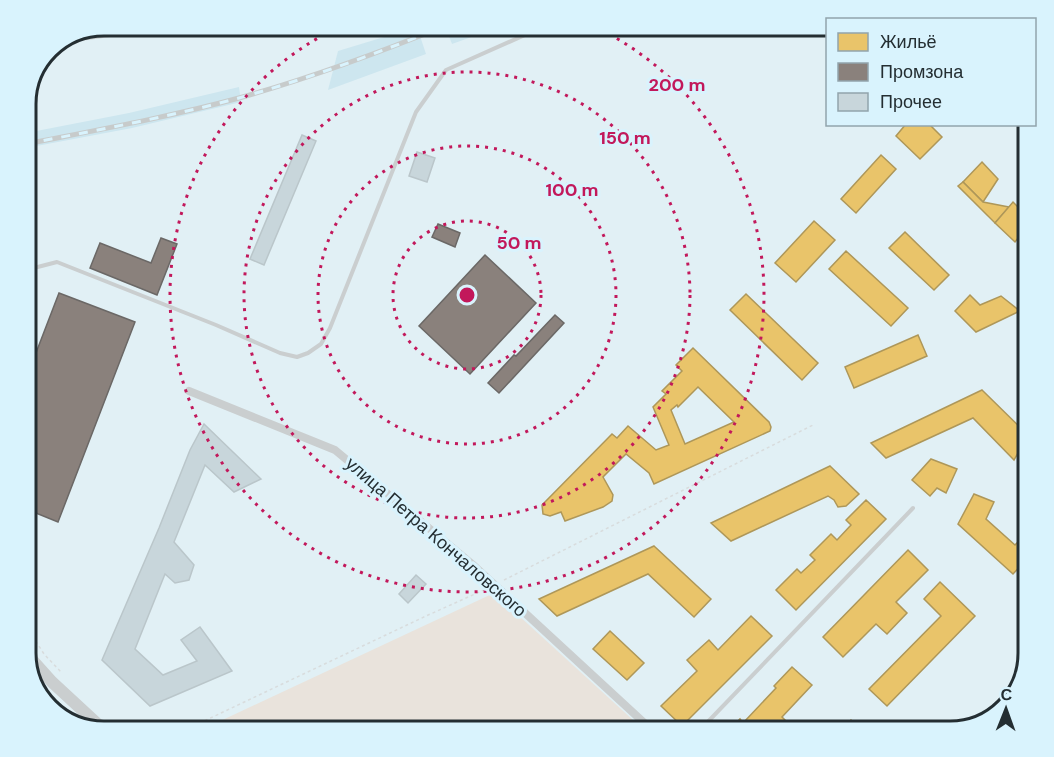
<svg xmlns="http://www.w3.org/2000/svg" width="1054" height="757" viewBox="0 0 1054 757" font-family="'DM Sans',sans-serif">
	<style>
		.built { fill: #cde6ef }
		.green { fill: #e9e3dc }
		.homes { fill: #e9c46a; stroke: #ae9759; stroke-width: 1.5; fill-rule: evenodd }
		.industry { fill: #8a817c; stroke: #6b6866; stroke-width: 1.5 }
		.building { fill: #c8d6db; stroke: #bac6ca; stroke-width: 1.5 }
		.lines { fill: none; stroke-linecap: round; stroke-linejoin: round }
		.path { stroke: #d8dcdd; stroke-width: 1.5; stroke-dasharray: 3 3; stroke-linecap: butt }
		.service { stroke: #cacecf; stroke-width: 4 }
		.minor { stroke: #cacecf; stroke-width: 8 }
		.secondary { stroke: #cacecf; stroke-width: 12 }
		.rail-casing { stroke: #c7cbcb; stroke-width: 5 }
		.rail { stroke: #d9f3fd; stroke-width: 3; stroke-dasharray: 9; stroke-linecap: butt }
		.ring { fill: none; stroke: #c2185b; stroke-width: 3; stroke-dasharray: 3 6 }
		.labels { text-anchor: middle; stroke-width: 6; stroke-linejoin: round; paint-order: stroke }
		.street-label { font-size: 18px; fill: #242e32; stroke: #d9f3fd }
		.rim { fill: none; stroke: #242e32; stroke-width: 3 }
		.centre { fill: #c2185b; stroke: #d9f3fd; stroke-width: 3 }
		.ring-label { font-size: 18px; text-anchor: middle; font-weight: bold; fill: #c2185b; stroke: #d9f3fd; stroke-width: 6; stroke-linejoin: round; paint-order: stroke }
	</style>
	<rect width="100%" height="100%" fill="#e1f0f5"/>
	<g class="built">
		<path d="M 445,26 L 502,26 L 452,44 Z"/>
		<path d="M 417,27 L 426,54 L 328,90 L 338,51 Z"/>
		<path d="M 239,87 L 241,102 L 132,128 L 26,148 L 26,133 L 129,113 Z"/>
	</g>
	<path class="green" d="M 494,593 L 645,731 L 199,731 Z"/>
	<g class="homes">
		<path d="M 906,124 L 929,124 L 942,137 L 920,159 L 896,136 Z"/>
		<path d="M 881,155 L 896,169 L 856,213 L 841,199 Z"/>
		<path d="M 982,162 L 998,179 L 983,202 L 963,182 Z"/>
		<path d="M 963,182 L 983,202 L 1009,207 L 995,223 L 958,186 Z"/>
		<path d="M 1013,202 L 1028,217 L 1028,226 L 1015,242 L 995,223 Z"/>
		<path d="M 814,221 L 835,240 L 796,282 L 775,263 Z"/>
		<path d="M 905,232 L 949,275 L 934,290 L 889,248 Z"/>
		<path d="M 846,251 L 908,308 L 891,326 L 829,269 Z"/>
		<path d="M 746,294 L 818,363 L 802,380 L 730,310 Z"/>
		<path d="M 970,295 L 980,305 L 1001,296 L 1020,311 L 976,332 L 955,311 Z"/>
		<path d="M 918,335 L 927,356 L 854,388 L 845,367 Z"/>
		<path d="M 693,348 L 769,422 L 771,427 L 770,431 L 654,484 L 649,473 L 626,454 L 603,477 L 613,495 L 612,501 L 603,507 L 565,521 L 561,512 L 550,516 L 543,514 L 542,505 L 612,434 L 617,438 L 628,426 L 656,450 L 669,445 L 653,407 L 666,394 L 662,391 L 682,371 L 676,365 ZM 698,387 L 734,422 L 685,444 L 671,410 L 677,405 L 678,407 Z"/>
		<path d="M 982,390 L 1028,435 L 1014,460 L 973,418 L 886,458 L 871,443 Z"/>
		<path d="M 931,459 L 957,469 L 946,493 L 937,488 L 930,496 L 912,480 Z"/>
		<path d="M 830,466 L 859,494 L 846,506 L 838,507 L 834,500 L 828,496 L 731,541 L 711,523 Z"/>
		<path d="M 974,494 L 994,502 L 986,519 L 1015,545 L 1028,531 L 1028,558 L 1013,574 L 958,524 Z"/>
		<path d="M 866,500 L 886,519 L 796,610 L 776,590 L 797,569 L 801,573 L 815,560 L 810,555 L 831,534 L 837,540 L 851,525 L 846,520 Z"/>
		<path d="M 654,546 L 711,599 L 694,617 L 648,574 L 557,616 L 539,599 Z"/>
		<path d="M 908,550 L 928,570 L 896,602 L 907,613 L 887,634 L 876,624 L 843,657 L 823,637 Z"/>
		<path d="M 940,582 L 975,616 L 887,706 L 869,689 L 941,616 L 924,599 Z"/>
		<path d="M 751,616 L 772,636 L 682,726 L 661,706 L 697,671 L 687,660 L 709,640 L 718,650 Z"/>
		<path d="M 610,631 L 644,663 L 627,680 L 593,649 Z"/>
		<path d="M 792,667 L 812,685 L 782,717 L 794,729 L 791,731 L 728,731 L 740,719 L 743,723 L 776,688 L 774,686 Z"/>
		<path d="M 851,720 L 864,731 L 840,731 Z"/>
	</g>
	<g class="industry">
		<path d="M 438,224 L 460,233 L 455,247 L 432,237 Z"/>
		<path d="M 161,238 L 177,244 L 157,295 L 90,268 L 100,243 L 151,263 Z"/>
		<path d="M 485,255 L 536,303 L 470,374 L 419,326 Z"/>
		<path d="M 59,293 L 135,322 L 58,522 L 26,509 L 26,379 Z"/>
		<path d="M 555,315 L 564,323 L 499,393 L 488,383 L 514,355 L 516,356 Z"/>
	</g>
	<g class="building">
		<path d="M 302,135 L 316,141 L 264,265 L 250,259 Z"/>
		<path d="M 417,152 L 435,158 L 427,182 L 409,176 Z"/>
		<path d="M 204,424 L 261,479 L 234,492 L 205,465 L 174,542 L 194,565 L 189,580 L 175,583 L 165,574 L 135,649 L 163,675 L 197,661 L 181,640 L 200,627 L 232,671 L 150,706 L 102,660 L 159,528 L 190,450 Z"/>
		<path d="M 416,575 L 426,584 L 408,603 L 399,594 Z"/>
	</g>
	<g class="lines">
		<g class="path">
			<path d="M 504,580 L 813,425"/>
			<path d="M 26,626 L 44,654 L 61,672"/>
			<path d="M 46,696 L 74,721"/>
			<path d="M 183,731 L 426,616 L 486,589"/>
		</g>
		<g class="service">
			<path d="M 26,270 L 57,262 L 216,325 L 280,353 L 297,357 L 308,353 L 321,344 L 330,328 L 416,112 L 446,70 L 545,26"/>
			<path d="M 699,731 L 913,508"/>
		</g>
		<g class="minor">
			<path d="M 72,38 L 163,26"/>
			<path d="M 189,391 L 335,450 L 472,564 L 653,731"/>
		</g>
		<path class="secondary" d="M 26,653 L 52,682 L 105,731"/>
		<g class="rail-casing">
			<path id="rail" d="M 26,144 C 97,130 169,117 239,98 C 310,78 378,53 445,26"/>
		</g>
		<use href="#rail" class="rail"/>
	</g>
	<g class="ring">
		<circle cx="467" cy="295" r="74"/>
		<circle cx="467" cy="295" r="149"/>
		<circle cx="467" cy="295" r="223"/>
		<path d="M593 26A297 297 0 1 1 341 26"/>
	</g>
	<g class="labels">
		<g class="street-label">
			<text transform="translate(436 537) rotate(41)" y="6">улица Петра Кончаловского</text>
		</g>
	</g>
	<path d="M0 0H1054V757H0ZM104 36H950A68 68 0 0 1 1018 104V653A68 68 0 0 1 950 721H104A68 68 0 0 1 36 653V104A68 68 0 0 1 104 36Z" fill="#d9f3fd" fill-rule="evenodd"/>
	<path class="rim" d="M104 36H950A68 68 0 0 1 1018 104V653A68 68 0 0 1 950 721H104A68 68 0 0 1 36 653V104A68 68 0 0 1 104 36Z"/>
	<circle cx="467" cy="295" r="9" class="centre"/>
	<g class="ring-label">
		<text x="677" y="91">200 m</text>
		<text x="625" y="144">150 m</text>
		<text x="572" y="196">100 m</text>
		<text x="519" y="249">50 m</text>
	</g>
	<rect x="826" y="18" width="210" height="108" fill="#d9f3fd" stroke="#91a4ac" stroke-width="1.5"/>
	<rect x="838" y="33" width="30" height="18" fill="#e9c46a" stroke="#91a4ac" stroke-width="1.5"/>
	<text x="880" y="48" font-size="18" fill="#242e32">Жильё</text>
	<rect x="838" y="63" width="30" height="18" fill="#8a817c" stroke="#91a4ac" stroke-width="1.5"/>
	<text x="880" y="78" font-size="18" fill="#242e32">Промзона</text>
	<rect x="838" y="93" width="30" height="18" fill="#c8d6db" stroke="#91a4ac" stroke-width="1.5"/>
	<text x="880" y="108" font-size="18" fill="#242e32">Прочее</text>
	<g transform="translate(1006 709) rotate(1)" stroke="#d9f3fd" stroke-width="4.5" paint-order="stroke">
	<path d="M0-4.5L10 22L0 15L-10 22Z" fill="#242e32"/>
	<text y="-9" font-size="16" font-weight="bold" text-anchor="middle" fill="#242e32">С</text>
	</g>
</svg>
